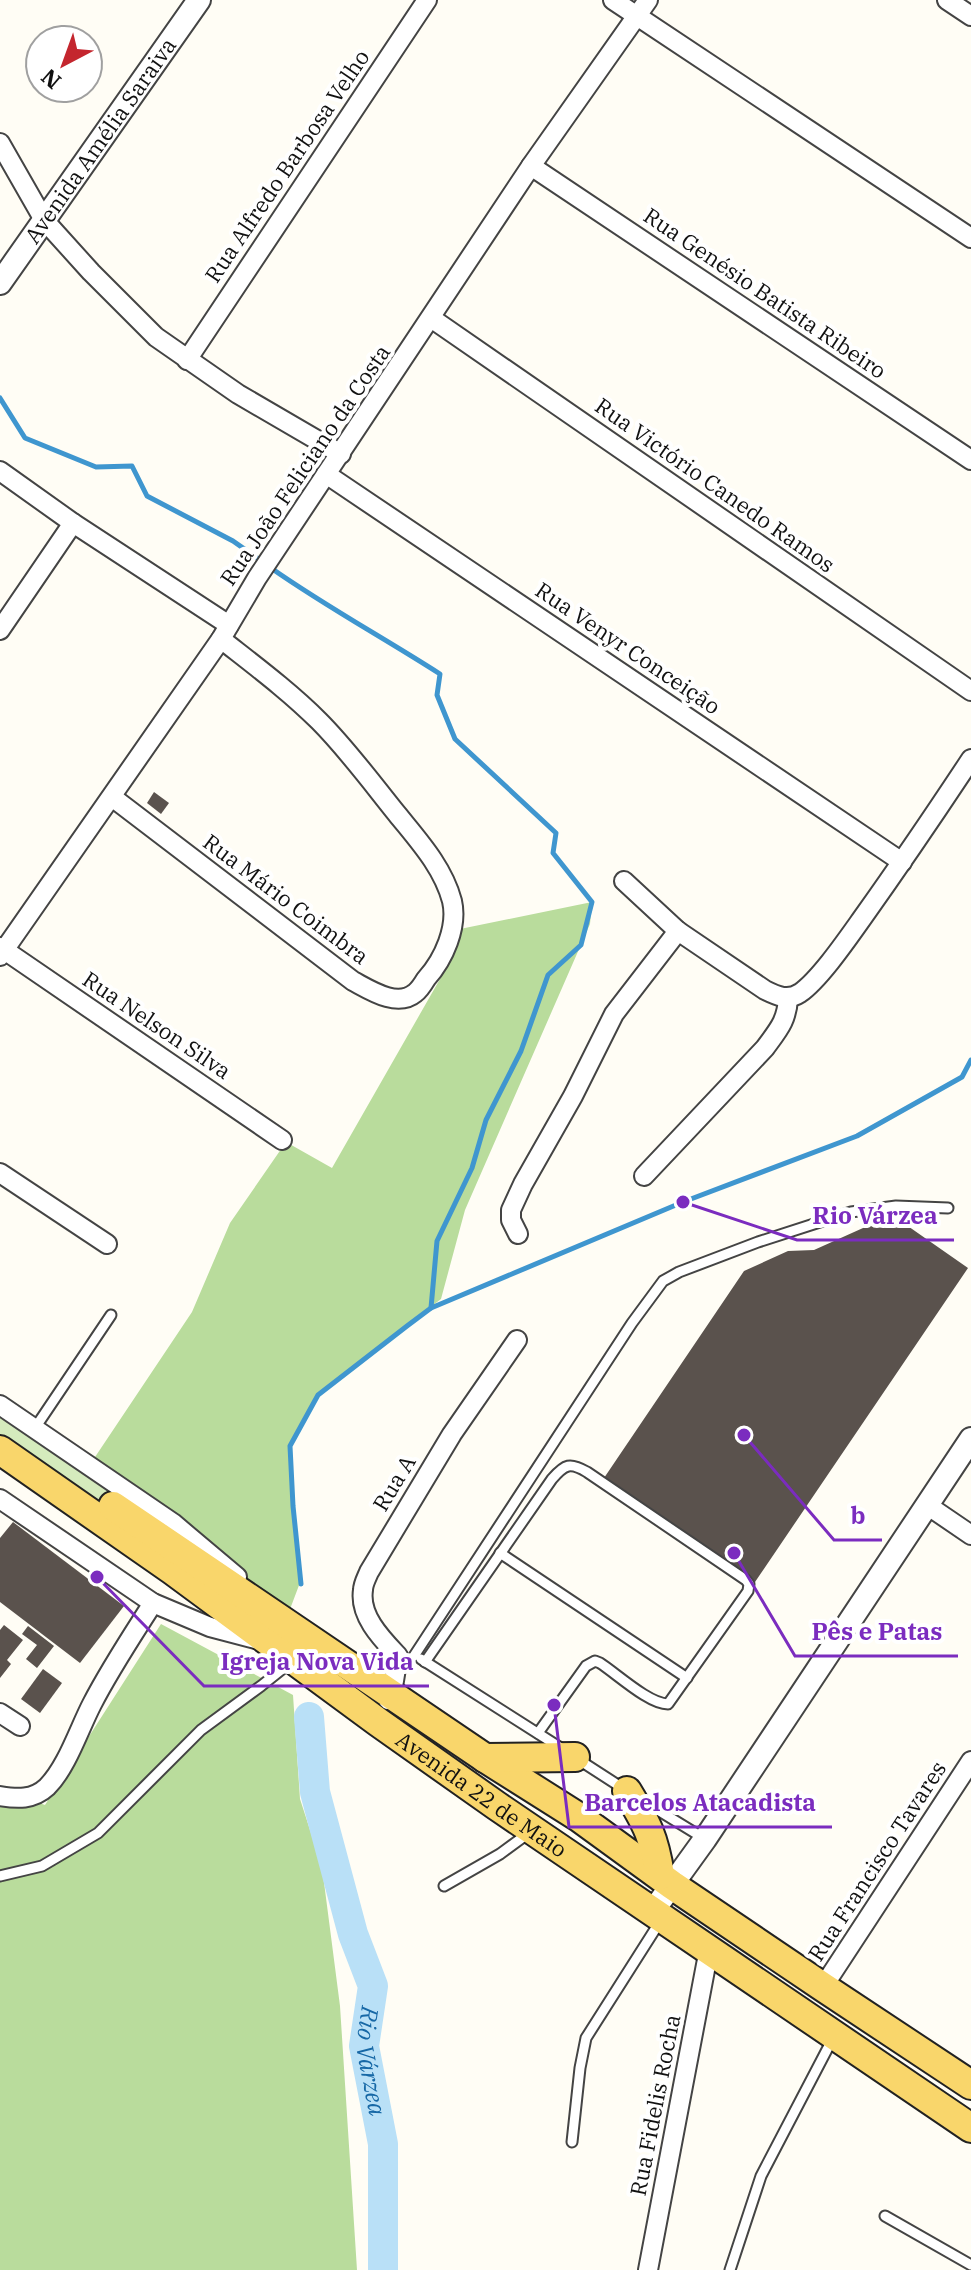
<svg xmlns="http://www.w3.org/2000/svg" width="971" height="2270" viewBox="0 0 971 2270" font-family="'IBM Plex Serif',serif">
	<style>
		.green { fill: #d5ebbd }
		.forest { fill: #b9dc9c }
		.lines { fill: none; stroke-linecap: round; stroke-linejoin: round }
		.stream { stroke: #3f96cf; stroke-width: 5 }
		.river { stroke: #b9e0f7; stroke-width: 30 }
		.building { fill: #5a524d }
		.service-casing { stroke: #444; stroke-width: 13 }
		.minor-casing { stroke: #444; stroke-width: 22 }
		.tertiary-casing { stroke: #444; stroke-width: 26 }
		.primary-casing { stroke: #222; stroke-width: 32 }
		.service { stroke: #fff; stroke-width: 9 }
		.minor { stroke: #fff; stroke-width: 18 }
		.tertiary { stroke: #fff; stroke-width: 22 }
		.primary { stroke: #f9d66b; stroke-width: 28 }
		.labels { text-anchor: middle; stroke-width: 8; stroke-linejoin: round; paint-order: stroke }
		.street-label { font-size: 22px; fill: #111; stroke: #fff }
		.water-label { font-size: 24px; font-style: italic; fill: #1768a6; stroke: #fff }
		.leader { fill: none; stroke: #7b2cbf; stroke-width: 3 }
		.callout-dot { fill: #7b2cbf; stroke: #fff; stroke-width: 3 }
		.callout-label { font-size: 24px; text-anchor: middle; font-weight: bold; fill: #7b2cbf; stroke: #fff; stroke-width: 8; stroke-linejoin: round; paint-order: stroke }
	</style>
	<rect width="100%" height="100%" fill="#fffdf5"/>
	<path class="green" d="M 0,1411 L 87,1469 L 247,1596 L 0,1442 Z"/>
	<g class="forest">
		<path d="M 592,902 L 590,924 L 465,1210 L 441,1299 L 318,1395 L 290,1446 L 293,1506 L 301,1580 L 281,1633 L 87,1469 L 192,1312 L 230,1223 L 286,1142 L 332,1168 L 440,979 L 460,929 Z"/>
		<path d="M 161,1624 L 293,1695 L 300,1799 L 322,1867 L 340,2006 L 357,2270 L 0,2270 L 0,1789 L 45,1805 Z"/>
	</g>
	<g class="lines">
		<g class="stream">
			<path d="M 0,398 L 25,438 L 96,467 L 132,466 L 147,496 L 233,541 L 263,562"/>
			<path d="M 271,568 C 325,606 384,638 440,674 L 437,695 L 455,739 L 556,833 L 553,853 L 592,902 L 581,945 L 548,975 L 521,1051 L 486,1120 L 472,1168 L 437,1241 L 431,1308"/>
			<path d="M 301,1584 L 293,1506 L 290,1446 L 318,1395 L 407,1326 L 431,1308 L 683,1202 L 857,1136 L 962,1077 L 971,1060"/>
		</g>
		<path class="river" id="s1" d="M 309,1717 L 315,1792 L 353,1934 L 373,1986 L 364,2046 L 383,2144 L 383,2270"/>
	</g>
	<g class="building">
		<path d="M 154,792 L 169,803 L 161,814 L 147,803 Z"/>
		<path d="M 892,1215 L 968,1268 L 755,1582 L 604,1478 L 744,1271 L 788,1251 L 814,1250 Z"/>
		<path d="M 13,1522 L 124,1606 L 80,1663 L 0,1602 L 0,1538 Z"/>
		<path d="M 4,1625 L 23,1640 L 7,1660 L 11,1664 L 0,1678 L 0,1630 Z"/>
		<path d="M 28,1626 L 54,1646 L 37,1668 L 26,1659 L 37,1645 L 22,1634 Z"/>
		<path d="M 43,1669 L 62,1683 L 40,1713 L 21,1699 Z"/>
	</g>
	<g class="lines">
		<g class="service-casing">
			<g id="service">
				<path d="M 35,1428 L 111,1315"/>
				<path d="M 500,1553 L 687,1678"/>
				<path d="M 414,1656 L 632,1323 L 663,1281 L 679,1272 L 758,1242 L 851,1212 L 896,1206 L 948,1208"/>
				<path d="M 421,1659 L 564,1750"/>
				<path d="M 425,1662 L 552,1479 C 565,1464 570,1462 587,1472 L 746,1580 L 749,1584 L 748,1591 L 668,1704 C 649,1704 617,1674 600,1663 L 595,1661 L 586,1666 L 538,1733"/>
				<path d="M 576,1758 L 624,1789"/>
				<path d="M 643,1801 L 705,1839"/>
				<path d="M 0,1876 L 42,1866 L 98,1833 L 201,1730 L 261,1686 L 291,1662"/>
				<path d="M 444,1886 L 500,1854 L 530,1832"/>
				<path d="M 572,2142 L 580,2068 L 586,2038 L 661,1920"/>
				<path d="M 885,2216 L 971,2265"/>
				<path d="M 730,2270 L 761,2176 L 832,2040"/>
			</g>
		</g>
		<g class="minor-casing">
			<g id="minor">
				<path d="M 613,0 L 971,238"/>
				<path d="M 947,0 L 971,16"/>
				<path d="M 0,143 L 44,220 L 91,272 L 156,337 L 238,394 L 341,454"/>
				<path d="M 531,166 L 971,460"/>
				<path d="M 431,318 L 971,691"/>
				<path d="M 187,360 L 427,0"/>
				<path d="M 0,471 L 73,523 L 229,625"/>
				<path d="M 326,474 L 902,862"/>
				<path d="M 0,630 L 73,523"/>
				<path d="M 112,797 L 353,981 C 370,990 397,1008 415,993 C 419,990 423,984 426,979 C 444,959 458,927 452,901 C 443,867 418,840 397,814 C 372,783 347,749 319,721 C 289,691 254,665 221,639"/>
				<path d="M 624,881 L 678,931 L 765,990 C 777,996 788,1001 800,993 C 820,979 848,938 863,917 C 900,865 936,812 971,759"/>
				<path d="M 0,947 L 282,1140"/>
				<path d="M 0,956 L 221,639 L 257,578 L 531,166 L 648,0"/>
				<path d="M 0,1173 L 107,1244"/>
				<path d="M 644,1176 L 765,1048 C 778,1030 787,1021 788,998"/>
				<path d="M 518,1234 L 511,1220 L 511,1210 L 523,1184 L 573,1096 L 614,1014 L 678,931"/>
				<path d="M 0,1405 L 173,1523 L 237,1577"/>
				<path d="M 0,1499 L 153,1603 L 210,1627 L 259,1640"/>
				<path d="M 927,1505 L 971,1535"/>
				<path d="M 388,1700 L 392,1693 L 398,1656 C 382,1639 359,1616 363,1590 C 363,1584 367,1577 369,1572 L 452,1434 L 517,1340"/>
				<path d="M 0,1713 L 20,1726"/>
				<path d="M 0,1796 C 17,1799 33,1800 47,1787 C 67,1767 79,1729 92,1704 C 110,1669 132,1636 153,1603"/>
				<path d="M 823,1987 L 971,1761"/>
				<path d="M 648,2270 L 709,1949"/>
			</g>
		</g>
		<g class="tertiary-casing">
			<g id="tertiary">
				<path id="s2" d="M 0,283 L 199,0"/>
				<path d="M 653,1911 L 705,1839 L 971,1439"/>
			</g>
		</g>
		<g class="primary-casing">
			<g id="primary">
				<path id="s3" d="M 0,1450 L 172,1570 L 378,1722 L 497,1806 L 971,2128"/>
				<path d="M 113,1506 L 485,1758 L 580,1818 L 672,1885 L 823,1987 L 971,2085"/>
				<path d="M 485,1758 L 575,1757"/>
				<path d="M 627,1791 C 647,1824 654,1837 660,1875"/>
			</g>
		</g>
		<use href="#service" class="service"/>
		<use href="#minor" class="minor"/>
		<use href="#tertiary" class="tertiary"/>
		<use href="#primary" class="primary"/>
	</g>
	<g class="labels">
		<g class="street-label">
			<text dy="8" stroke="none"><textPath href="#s2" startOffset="174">Avenida Amélia Saraiva</textPath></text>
			<text transform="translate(287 166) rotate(-56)" y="8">Rua Alfredo Barbosa Velho</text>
			<text transform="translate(765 293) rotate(34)" y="8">Rua Genésio Batista Ribeiro</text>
			<text transform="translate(305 465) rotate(-56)" y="8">Rua João Feliciano da Costa</text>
			<text transform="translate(715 485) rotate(35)" y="8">Rua Victório Canedo Ramos</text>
			<text transform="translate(628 648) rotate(34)" y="8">Rua Venyr Conceição</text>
			<text transform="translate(286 899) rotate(37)" y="8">Rua Mário Coimbra</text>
			<text transform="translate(157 1025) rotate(34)" y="8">Rua Nelson Silva</text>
			<text transform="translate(394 1483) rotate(-59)" y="8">Rua A</text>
			<text dy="8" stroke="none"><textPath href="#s3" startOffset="592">Avenida 22 de Maio</textPath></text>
			<text transform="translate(877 1861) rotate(-57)" y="8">Rua Francisco Tavares</text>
			<text transform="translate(655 2105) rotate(-79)" y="8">Rua Fidelis Rocha</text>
		</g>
		<g class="water-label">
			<text dy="8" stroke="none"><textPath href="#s1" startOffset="354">Rio Várzea</textPath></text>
		</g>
	</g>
	<path class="leader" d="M683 1202L797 1240H954M744 1435L834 1540H882M734 1553L795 1656H958M97 1577L204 1686H429M554 1705L569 1827H832"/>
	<g class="callout-dot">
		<circle cx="683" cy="1202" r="8"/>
		<circle cx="744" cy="1435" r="8"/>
		<circle cx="734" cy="1553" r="8"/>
		<circle cx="97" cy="1577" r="8"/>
		<circle cx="554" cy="1705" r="8"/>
	</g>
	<g class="callout-label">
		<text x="875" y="1224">Rio Várzea</text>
		<text x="858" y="1524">b</text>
		<text x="877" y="1640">Pês e Patas</text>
		<text x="317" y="1670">Igreja Nova Vida</text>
		<text x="700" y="1811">Barcelos Atacadista</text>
	</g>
	<g transform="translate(64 64) rotate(221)"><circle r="38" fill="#ffffff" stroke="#a0a0a0" stroke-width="2"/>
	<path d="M0-6L14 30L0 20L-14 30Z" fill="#c4262e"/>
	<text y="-12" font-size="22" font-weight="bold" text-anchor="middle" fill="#111111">N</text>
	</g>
</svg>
